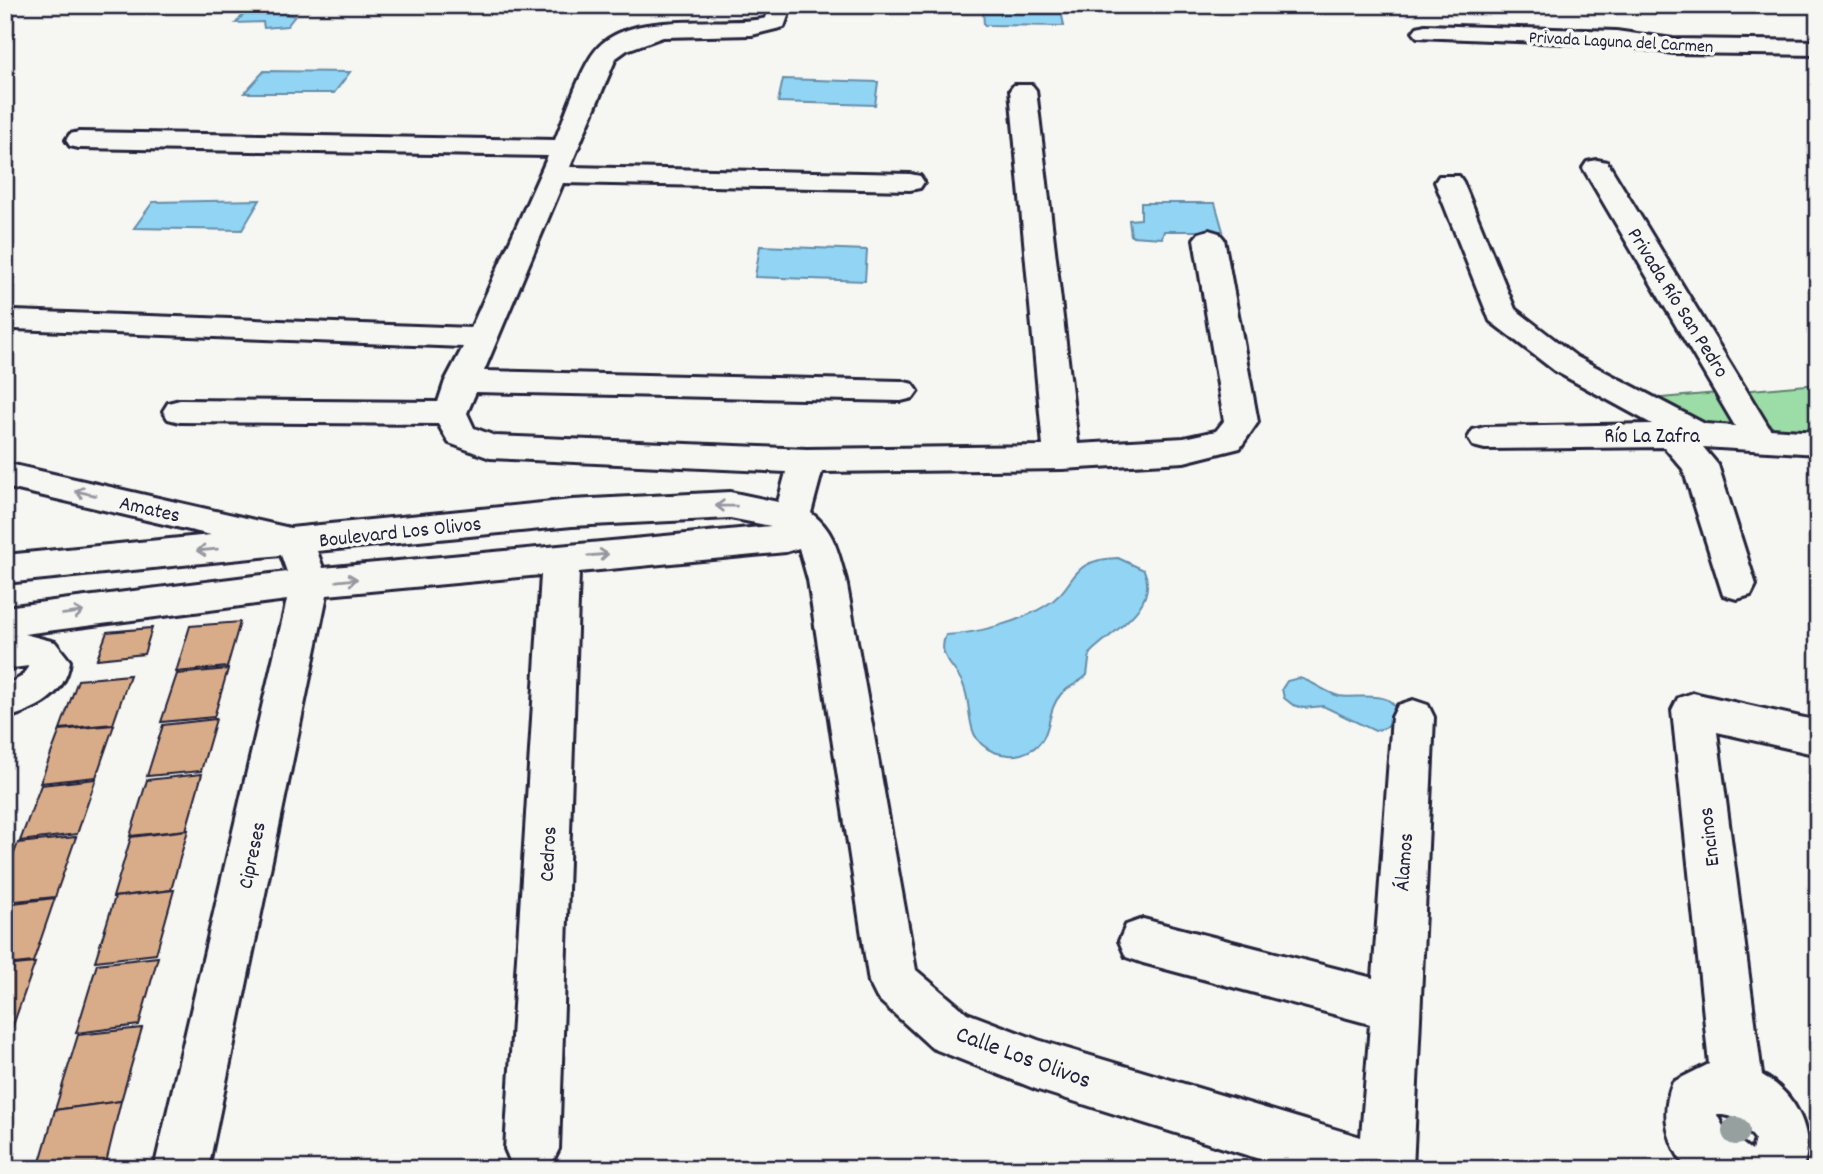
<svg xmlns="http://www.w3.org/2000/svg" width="1823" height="1174" viewBox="0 0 1823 1174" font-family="Dekko,sans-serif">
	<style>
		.green { fill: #9cdca6; stroke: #5f7f70; stroke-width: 2 }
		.water { fill: #92d4f3; stroke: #658da9; stroke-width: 2 }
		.building { fill: #d8ac89; stroke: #22223b; stroke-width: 2 }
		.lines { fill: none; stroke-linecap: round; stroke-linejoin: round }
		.street-casing { stroke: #22223b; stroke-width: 6 }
		.street { fill: #f6f6f2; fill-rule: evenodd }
		.tree { fill: #96a09f }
		.oneway { stroke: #9797a0 }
		.labels { text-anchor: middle; stroke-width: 7; stroke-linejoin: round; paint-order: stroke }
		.far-street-label { font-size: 18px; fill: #22223b; stroke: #f6f6f2 }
		.street-label { font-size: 21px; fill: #22223b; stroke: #f6f6f2 }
		.near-street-label { font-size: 24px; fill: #22223b; stroke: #f6f6f2 }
	</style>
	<rect width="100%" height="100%" fill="#f6f6f2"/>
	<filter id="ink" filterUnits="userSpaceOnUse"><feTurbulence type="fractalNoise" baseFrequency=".0143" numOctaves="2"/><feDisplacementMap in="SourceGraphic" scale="14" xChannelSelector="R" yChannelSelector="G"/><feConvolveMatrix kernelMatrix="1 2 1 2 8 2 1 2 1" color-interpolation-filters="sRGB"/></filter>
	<g filter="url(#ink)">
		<path class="green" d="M 1818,384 L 1818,435 L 1687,422 L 1650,399 Z"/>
		<g class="water">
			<path d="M 252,5 L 292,5 L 286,14 L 295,16 L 287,26 L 264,28 L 263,22 L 236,23 Z"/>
			<path d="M 983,9 L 1061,10 L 1064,26 L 984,25 Z"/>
			<path d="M 264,71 L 350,72 L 334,93 L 244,93 Z"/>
			<path d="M 783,79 L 878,82 L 875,105 L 778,102 Z"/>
			<path d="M 260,200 L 242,230 L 134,228 L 153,202 Z"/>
			<path d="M 1141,203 L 1215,203 L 1223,231 L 1164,231 L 1162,238 L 1131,236 L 1129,220 L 1141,219 Z"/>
			<path d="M 760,246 L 867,250 L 865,281 L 755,277 Z"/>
			<path d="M 1118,558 L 1144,570 C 1160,607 1112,631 1090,653 L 1087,675 C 1079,683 1068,687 1061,694 C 1042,716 1057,743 1021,754 C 1013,756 1002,755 994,752 C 961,738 975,708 962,682 C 954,665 936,656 946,635 C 978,633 1017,623 1045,606 C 1080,585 1065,560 1118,558 Z"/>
			<path d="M 1299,678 C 1313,681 1324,692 1339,696 C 1356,700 1407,685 1393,725 L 1375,731 L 1323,706 L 1304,708 L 1293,705 L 1284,698 L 1282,689 L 1287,681 Z"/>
		</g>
		<g class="building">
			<path d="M 240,622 L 227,667 L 176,672 L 190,626 Z"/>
			<path d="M 152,628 L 144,654 L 97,659 L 107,632 Z"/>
			<path d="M 228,669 L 214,717 L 161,722 L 177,674 Z"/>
			<path d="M 130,675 L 113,724 L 60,729 L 78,680 Z"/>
			<path d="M 216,719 L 201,771 L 147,776 L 163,725 Z"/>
			<path d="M 114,725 L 96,777 L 40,783 L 60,730 Z"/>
			<path d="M 202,774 L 186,830 L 130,836 L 147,780 Z"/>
			<path d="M 96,779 L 77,834 L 20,841 L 41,785 Z"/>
			<path d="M 188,830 L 171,890 L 113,897 L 131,837 Z"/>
			<path d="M 76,837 L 55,897 L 5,902 L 5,877 L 18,843 Z"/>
			<path d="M 174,890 L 156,954 L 95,961 L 115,897 Z"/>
			<path d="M 55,898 L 33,962 L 5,965 L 5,904 Z"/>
			<path d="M 158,957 L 139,1025 L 76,1033 L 97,964 Z"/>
			<path d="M 35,963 L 11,1031 L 5,1032 L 5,966 Z"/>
			<path d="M 142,1028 L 121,1101 L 55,1110 L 78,1035 Z"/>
			<path d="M 121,1101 L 105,1167 L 38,1169 L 55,1110 Z"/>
		</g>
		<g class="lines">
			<g class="street-casing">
				<g id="street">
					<path d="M 770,5 L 792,5 L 784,27 L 752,35 L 663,37 L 627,50 L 616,58 L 570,167 L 910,174 L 920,176 L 924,182 L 920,188 L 910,190 L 563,183 L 484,371 L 901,381 L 913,384 L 918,391 L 913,398 L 901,401 L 476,392 L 467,413 L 474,428 L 495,436 L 807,449 L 1043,446 L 1010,90 L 1014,85 L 1032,85 L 1036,90 L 1078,444 L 1184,438 L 1216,431 L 1224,421 L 1194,239 L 1199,233 L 1209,230 L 1219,233 L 1224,239 L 1258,422 L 1240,448 L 1184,462 L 1062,469 L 822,472 L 811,513 C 835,531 838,553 846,580 L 916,970 L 967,1013 L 1038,1040 L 1361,1137 L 1370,1024 L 1143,963 L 1126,957 L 1119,941 L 1126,925 L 1143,919 L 1373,978 L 1392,717 L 1398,705 L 1413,700 L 1428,705 L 1434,717 L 1413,1169 L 1291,1169 L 1038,1090 L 932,1048 L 877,998 L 869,982 L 808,580 L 799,548 L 786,552 L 579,572 L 559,1149 L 549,1169 L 513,1168 L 505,1149 L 541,575 L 327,595 L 208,1169 L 154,1169 L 287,600 L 24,634 L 55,642 L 70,661 C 65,697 36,709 5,719 L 5,686 L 21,677 L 29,666 L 5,669 L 5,638 L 17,635 L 5,637 L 5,607 L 287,572 L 281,555 L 5,583 L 5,555 L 211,535 L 5,487 L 5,463 L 290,528 L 572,500 L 730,492 L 778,502 L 786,472 L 490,458 L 449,443 L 438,424 L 180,422 L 168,419 L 163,411 L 168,403 L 180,400 L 438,402 L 445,381 L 463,347 L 14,329 L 5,327 L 5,313 L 14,311 L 471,328 L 548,156 L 79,148 L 70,146 L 66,140 L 70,134 L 79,132 L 555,140 C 565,116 580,70 595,51 C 628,9 715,27 762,19 L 766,18 ZM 730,518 L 771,526 L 323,568 L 317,551 L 572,526 Z"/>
					<path d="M 1425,25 L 1616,31 L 1673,39 L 1818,41 L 1818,55 L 1673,53 L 1616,45 L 1417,37 L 1413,32 L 1417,27 Z"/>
					<path d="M 1597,160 L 1607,162 L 1611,168 L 1770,429 L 1818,432 L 1818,454 L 1703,447 L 1718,465 L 1756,585 L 1751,595 L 1737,599 L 1723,595 L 1683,469 L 1664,447 L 1485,449 L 1473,446 L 1468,438 L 1473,430 L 1485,427 L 1652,424 L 1555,371 L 1490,321 L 1435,182 L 1439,176 L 1459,176 L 1463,182 L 1515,309 L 1577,357 L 1705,424 L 1735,426 L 1583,168 L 1587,162 Z"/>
					<path d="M 1693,693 L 1818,721 L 1818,755 L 1717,732 L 1762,1075 C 1795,1093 1817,1134 1802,1169 L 1687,1169 C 1666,1141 1660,1113 1673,1082 L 1709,1064 L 1672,710 L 1678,698 ZM 1717,1115 C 1735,1114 1744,1125 1755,1139 L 1752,1151 L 1725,1130 Z"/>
				</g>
			</g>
			<use href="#street" class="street"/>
		</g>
		<circle class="tree" cx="1736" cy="1131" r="14"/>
		<defs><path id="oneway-shaft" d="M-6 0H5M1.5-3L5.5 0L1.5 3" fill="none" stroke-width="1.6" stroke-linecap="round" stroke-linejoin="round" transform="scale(1.75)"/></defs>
		<g class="oneway">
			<use href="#oneway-shaft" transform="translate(85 493) rotate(-167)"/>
			<use href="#oneway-shaft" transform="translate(726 506) rotate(-179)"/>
			<use href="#oneway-shaft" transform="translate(207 550) rotate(175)"/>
			<use href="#oneway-shaft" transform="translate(598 555) rotate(-5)"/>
			<use href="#oneway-shaft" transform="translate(347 580) rotate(-6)"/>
			<use href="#oneway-shaft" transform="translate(73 613) rotate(-7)"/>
		</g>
	</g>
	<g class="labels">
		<g class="far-street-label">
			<text transform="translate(1621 41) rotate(3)" y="6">Privada Laguna del Carmen</text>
		</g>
		<g class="street-label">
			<text transform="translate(1679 302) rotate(58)" y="7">Privada Río San Pedro</text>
			<text x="1652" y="442">Río La Zafra</text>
			<text transform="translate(150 508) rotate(13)" y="7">Amates</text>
			<text transform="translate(400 531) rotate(-6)" y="7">Boulevard Los Olivos</text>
			<text transform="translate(1708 837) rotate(-97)" y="7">Encinos</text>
			<text transform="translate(547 854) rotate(-87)" y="7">Cedros</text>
			<text transform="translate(251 855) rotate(-78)" y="7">Cipreses</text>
			<text transform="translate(1403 862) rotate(-86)" y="7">Álamos</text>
		</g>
		<g class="near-street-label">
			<text transform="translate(1024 1056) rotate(20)" y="8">Calle Los Olivos</text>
		</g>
	</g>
	<rect width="1823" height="1174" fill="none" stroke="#f6f6f2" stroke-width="28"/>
	<rect x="14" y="14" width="1795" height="1146" fill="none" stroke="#22223b" stroke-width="2.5" filter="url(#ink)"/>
</svg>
